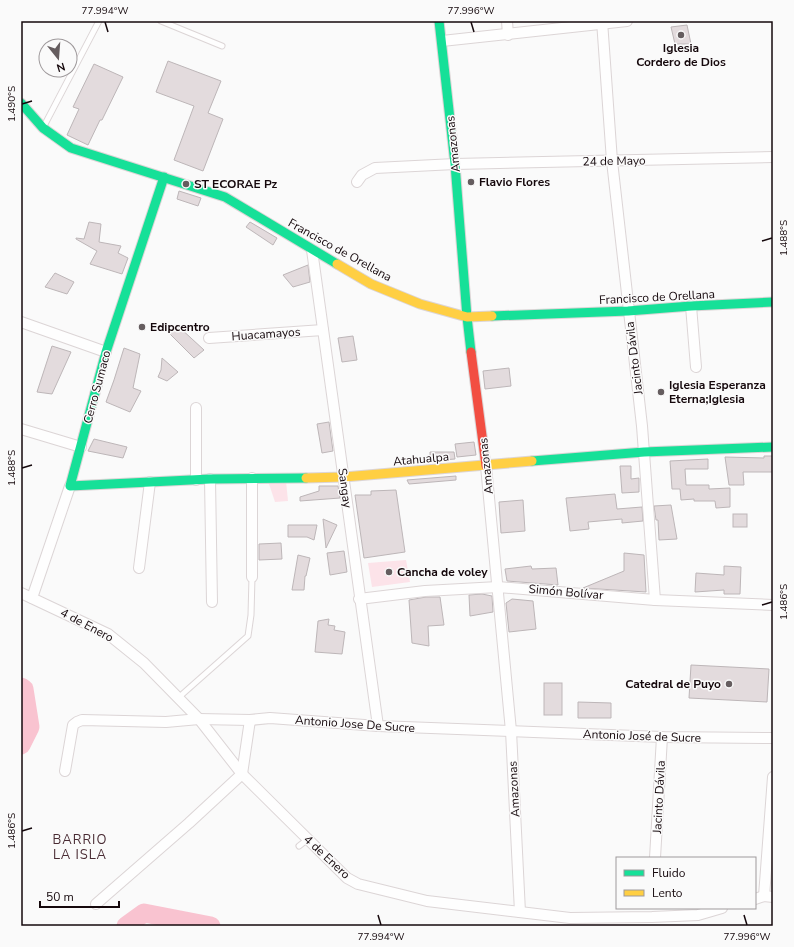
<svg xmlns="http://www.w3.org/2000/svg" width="794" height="947" viewBox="0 0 794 947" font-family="'Nunito Sans',sans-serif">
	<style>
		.green { fill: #fce3e9 }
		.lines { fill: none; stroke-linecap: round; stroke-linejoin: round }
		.river { stroke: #f9c3d0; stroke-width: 19 }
		.building { fill: #e3dbdd; stroke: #bdb6b8 }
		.lane-casing { stroke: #dcd5d6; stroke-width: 7 }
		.street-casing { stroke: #dcd5d6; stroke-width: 12 }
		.fast-casing { stroke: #dcd5d6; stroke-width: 11 }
		.slow-casing { stroke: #dcd5d6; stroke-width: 11 }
		.jam-casing { stroke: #dcd5d6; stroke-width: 11 }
		.lane { stroke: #fefefe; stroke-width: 5 }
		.street { stroke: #fefefe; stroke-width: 10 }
		.fast { stroke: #16e098; stroke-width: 9 }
		.slow { stroke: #ffcf43; stroke-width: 9 }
		.jam { stroke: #f24e42; stroke-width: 9 }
		.ticks { fill: none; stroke: #15080c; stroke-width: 1.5 }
		.poi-dot { fill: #655d5f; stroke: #fafafa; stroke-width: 1.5 }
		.labels { text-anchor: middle; stroke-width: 3; stroke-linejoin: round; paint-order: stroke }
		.poi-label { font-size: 12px; font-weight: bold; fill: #15080c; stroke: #fafafa; text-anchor: start }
		.street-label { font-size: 12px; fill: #15080c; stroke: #fafafa }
		.neighbourhood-label { font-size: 13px; letter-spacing: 1px; fill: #492b33; stroke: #fafafa }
		.neatline { fill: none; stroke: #15080c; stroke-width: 1.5 }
		.ticks-label { font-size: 10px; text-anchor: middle; fill: #15080c }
	</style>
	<rect width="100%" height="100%" fill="#fafafa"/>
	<g class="green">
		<path d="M 268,481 L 286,481 L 288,501 L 275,502 Z"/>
		<path d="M 406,560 L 410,582 L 372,587 L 368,563 Z"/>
	</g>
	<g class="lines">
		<g class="river">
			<path d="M 21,687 L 24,689 L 30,727 L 21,745"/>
			<path d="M 126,926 L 144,913 L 211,926"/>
		</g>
	</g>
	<g class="building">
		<path d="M 687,25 L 691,44 L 675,44 L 671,27 Z"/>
		<path d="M 168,61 L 221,81 L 208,113 L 223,119 L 203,171 L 174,160 L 194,106 L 156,92 Z"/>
		<path d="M 94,64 L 123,77 L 102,120 L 100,120 L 88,145 L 67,135 L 79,109 L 73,107 Z"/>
		<path d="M 179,191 L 201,198 L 198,206 L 177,199 Z"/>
		<path d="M 89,222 L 101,224 L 99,242 L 121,246 L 118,253 L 128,258 L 122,274 L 90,264 L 97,251 L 76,239 L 76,238 L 84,239 Z"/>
		<path d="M 250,222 L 277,238 L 273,245 L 246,227 Z"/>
		<path d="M 308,265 L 310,282 L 293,287 L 283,275 Z"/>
		<path d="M 55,273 L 74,282 L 67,294 L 45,287 Z"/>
		<path d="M 179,327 L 204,350 L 194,358 L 169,333 Z"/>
		<path d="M 353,336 L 357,360 L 342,362 L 338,338 Z"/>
		<path d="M 52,346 L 71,352 L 52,394 L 37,392 Z"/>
		<path d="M 124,348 L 140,354 L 133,388 L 141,391 L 130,412 L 106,402 L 114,380 Z"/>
		<path d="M 162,358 L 178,372 L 167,381 L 158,377 L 161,370 Z"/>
		<path d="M 509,368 L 511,386 L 485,389 L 483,371 Z"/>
		<path d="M 329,422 L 333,451 L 322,453 L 317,424 Z"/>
		<path d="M 94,439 L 127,447 L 123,458 L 88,451 Z"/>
		<path d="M 474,442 L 476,455 L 457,457 L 455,444 Z"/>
		<path d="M 430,452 L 454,452 L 455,459 L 430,461 Z"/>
		<path d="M 764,456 L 773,456 L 773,472 L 743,472 L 744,485 L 729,485 L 725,457 L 764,458 Z"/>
		<path d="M 708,459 L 708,469 L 685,469 L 686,485 L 709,485 L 709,489 L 730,488 L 730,507 L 716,508 L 715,501 L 694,501 L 694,499 L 681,500 L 680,489 L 672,489 L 670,461 Z"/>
		<path d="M 620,466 L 631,466 L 631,479 L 639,478 L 639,492 L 622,493 Z"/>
		<path d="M 456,476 L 456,480 L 409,484 L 407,480 Z"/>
		<path d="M 319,486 L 338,486 L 340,498 L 300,501 L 300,497 L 319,491 Z"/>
		<path d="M 396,490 L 405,552 L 364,558 L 355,495 L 371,495 L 371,491 Z"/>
		<path d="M 615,494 L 617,509 L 642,507 L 643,521 L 622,523 L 622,519 L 588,522 L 589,529 L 570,531 L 566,498 Z"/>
		<path d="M 523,500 L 525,531 L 501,533 L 499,502 Z"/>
		<path d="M 671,505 L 677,539 L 659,540 L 658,520 L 656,520 L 654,506 Z"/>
		<rect x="733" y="514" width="14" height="13"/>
		<path d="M 323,519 L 337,525 L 326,548 Z"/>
		<path d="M 288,525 L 317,525 L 314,540 L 307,537 L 288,537 Z"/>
		<path d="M 281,543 L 282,559 L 259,560 L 259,544 Z"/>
		<path d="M 344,551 L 347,572 L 330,575 L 327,553 Z"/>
		<path d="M 624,553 L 644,555 L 646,592 L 583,588 L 624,571 Z"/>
		<path d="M 298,555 L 310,558 L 306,576 L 305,576 L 304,590 L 292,590 Z"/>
		<path d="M 531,566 L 532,569 L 556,568 L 558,585 L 507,581 L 505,569 Z"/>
		<path d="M 724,566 L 741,567 L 740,594 L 724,594 L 724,590 L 695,592 L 696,573 L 724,575 Z"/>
		<path d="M 482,594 L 492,596 L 493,612 L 470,616 L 469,595 Z"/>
		<path d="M 426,597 L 440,597 L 444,625 L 428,626 L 429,646 L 412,643 L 409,600 Z"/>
		<path d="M 512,599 L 533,601 L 536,629 L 509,632 L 506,603 Z"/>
		<path d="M 329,619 L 328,625 L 335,626 L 334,630 L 345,632 L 342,654 L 315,652 L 318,621 Z"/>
		<path d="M 691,665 L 769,669 L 767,702 L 689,698 Z"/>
		<rect x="544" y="683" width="18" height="32"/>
		<path d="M 578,702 L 611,703 L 611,718 L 578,718 Z"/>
	</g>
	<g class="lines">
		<g class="lane-casing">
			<g id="lane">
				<path d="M 161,21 L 222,46"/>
				<path d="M 44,126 L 99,21"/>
				<path d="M 178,698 L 248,636 L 251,615 L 252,577"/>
				<path d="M 299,846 L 308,839"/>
			</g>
		</g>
		<g class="street-casing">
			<g id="street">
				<path d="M 507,21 L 508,35"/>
				<path d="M 602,21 L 612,161 L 642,426 L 655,600"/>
				<path d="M 442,41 L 627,21"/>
				<path d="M 357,182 L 362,175 L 375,168 L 455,164 L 773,157"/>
				<path d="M 312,250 L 378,726"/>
				<path d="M 691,306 L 696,367"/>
				<path d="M 21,322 L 106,352"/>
				<path d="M 209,338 L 323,330"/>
				<path d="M 196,408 L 196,480"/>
				<path d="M 21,429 L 81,447"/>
				<path d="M 486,466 L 511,731 L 520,912"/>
				<path d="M 210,479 L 212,602"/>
				<path d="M 139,568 L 150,482"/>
				<path d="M 252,577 L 252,478"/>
				<path d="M 21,593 L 108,634 L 144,663 L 199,719 L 242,774 L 347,878 L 358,884 L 427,901 L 570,918 L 652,917 L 698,915 L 722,908"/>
				<path d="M 32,598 L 70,486"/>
				<path d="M 359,599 L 425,591 L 498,587 L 655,600 L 773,605"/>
				<path d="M 65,771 L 73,725 L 77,722 L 82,720 L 166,722 L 199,719 L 250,720 L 270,718 L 378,726 L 662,737 L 773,738"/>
				<path d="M 655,858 L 662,737"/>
				<path d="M 764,896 L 773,777"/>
				<path d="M 755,899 L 764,896 L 773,897"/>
				<path d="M 96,904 L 189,823 L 242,774 L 250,720"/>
			</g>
		</g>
		<g class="fast-casing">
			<g id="fast">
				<path d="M 439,21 L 455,164 L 467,317 L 471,352"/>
				<path d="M 21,103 L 43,128 L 71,148 L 225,197 L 337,264"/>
				<path d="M 164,177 L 106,352 L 70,486 L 210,479 L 306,478"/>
				<path d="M 492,316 L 628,311 L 691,306 L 773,302"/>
				<path d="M 532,461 L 644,452 L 773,447"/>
			</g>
		</g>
		<g class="slow-casing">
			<g id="slow">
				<path d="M 337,264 L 371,284 L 420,304 L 467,317 L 492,316"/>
				<path d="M 306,478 L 344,477 L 532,461"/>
			</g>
		</g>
		<g class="jam-casing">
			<path id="jam" d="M 471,352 L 486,466"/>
		</g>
		<use href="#lane" class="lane"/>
		<use href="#street" class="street"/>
		<use href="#fast" class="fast"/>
		<use href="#slow" class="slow"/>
		<use href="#jam" class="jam"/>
	</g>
	<path class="ticks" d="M 105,22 L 108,32M 471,22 L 474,32M 22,104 L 32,101M 762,241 L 772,238M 22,468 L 32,465M 762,605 L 772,602M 22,831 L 32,828M 378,915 L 381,925M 744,915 L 747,925"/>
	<g class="poi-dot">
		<circle cx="681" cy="35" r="4"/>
		<circle cx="471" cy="182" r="4"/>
		<circle cx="186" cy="184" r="4"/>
		<circle cx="142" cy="327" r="4"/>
		<circle cx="661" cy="392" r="4"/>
		<circle cx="389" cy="572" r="4"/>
		<circle cx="729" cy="684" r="4"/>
	</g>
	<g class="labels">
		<g class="poi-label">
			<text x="681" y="52" text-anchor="middle">Iglesia<tspan x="681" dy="14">Cordero de Dios</tspan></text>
			<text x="479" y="186">Flavio Flores</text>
			<text x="194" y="188">ST ECORAE Pz</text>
			<text x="150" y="331">Edipcentro</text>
			<text x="669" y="389">Iglesia Esperanza<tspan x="669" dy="14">Eterna;Iglesia</tspan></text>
			<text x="397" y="576">Cancha de voley</text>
			<text x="721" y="688" text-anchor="end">Catedral de Puyo</text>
		</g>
		<g class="street-label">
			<text transform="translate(453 144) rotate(-96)" y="4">Amazonas</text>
			<text transform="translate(614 161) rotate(-1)" y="4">24 de Mayo</text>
			<text transform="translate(340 250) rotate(29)" y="4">Francisco de Orellana</text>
			<text transform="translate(657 297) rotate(-3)" y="4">Francisco de Orellana</text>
			<text transform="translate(266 334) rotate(-4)" y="4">Huacamayos</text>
			<text transform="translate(634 358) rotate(-97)" y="4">Jacinto Dávila</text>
			<text transform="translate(97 387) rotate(-75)" y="4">Cerro Sumaco</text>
			<text transform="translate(421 459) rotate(-5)" y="4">Atahualpa</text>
			<text transform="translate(486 466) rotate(-96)" y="4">Amazonas</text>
			<text transform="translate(345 488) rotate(82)" y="4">Sangay</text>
			<text transform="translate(566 592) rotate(5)" y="4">Simón Bolívar</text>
			<text transform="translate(87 625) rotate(28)" y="4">4 de Enero</text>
			<text transform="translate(355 724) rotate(4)" y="4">Antonio Jose De Sucre</text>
			<text transform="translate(642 736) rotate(2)" y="4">Antonio José de Sucre</text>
			<text transform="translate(514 789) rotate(-93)" y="4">Amazonas</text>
			<text transform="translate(659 797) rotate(-87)" y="4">Jacinto Dávila</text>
			<text transform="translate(327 857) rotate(43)" y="4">4 de Enero</text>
		</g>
		<g class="neighbourhood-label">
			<text x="80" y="844">BARRIO<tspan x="80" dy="15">LA ISLA</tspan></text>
		</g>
	</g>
	<rect width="794" height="947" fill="none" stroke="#fafafa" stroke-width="44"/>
	<rect x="616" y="857" width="140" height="52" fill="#fafafa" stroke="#9e999b"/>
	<rect x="624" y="870" width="20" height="6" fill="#16e098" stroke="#9e999b"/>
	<text x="652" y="877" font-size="12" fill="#15080c">Fluido</text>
	<rect x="624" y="890" width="20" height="6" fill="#ffcf43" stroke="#9e999b"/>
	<text x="652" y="897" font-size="12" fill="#15080c">Lento</text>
	<g transform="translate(58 58) rotate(163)"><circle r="19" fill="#fafafa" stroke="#9e999b"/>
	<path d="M0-3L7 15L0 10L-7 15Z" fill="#655d5f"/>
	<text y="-6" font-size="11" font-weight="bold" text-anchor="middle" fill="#15080c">N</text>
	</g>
	<path d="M40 901v6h79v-6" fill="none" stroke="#15080c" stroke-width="2"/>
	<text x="46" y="901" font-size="12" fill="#15080c" stroke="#fafafa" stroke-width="3" paint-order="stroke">50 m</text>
	<rect x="22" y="22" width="750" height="903" class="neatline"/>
	<g class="ticks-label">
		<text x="105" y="14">77.994°W</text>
		<text x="471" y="14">77.996°W</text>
		<text transform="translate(11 104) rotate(-90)" y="4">1.490°S</text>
		<text transform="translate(783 238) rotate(-90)" y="4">1.488°S</text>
		<text transform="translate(11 468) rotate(-90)" y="4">1.488°S</text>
		<text transform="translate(783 602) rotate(-90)" y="4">1.486°S</text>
		<text transform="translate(11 831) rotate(-90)" y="4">1.486°S</text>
		<text x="381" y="940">77.994°W</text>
		<text x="747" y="940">77.996°W</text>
	</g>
</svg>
